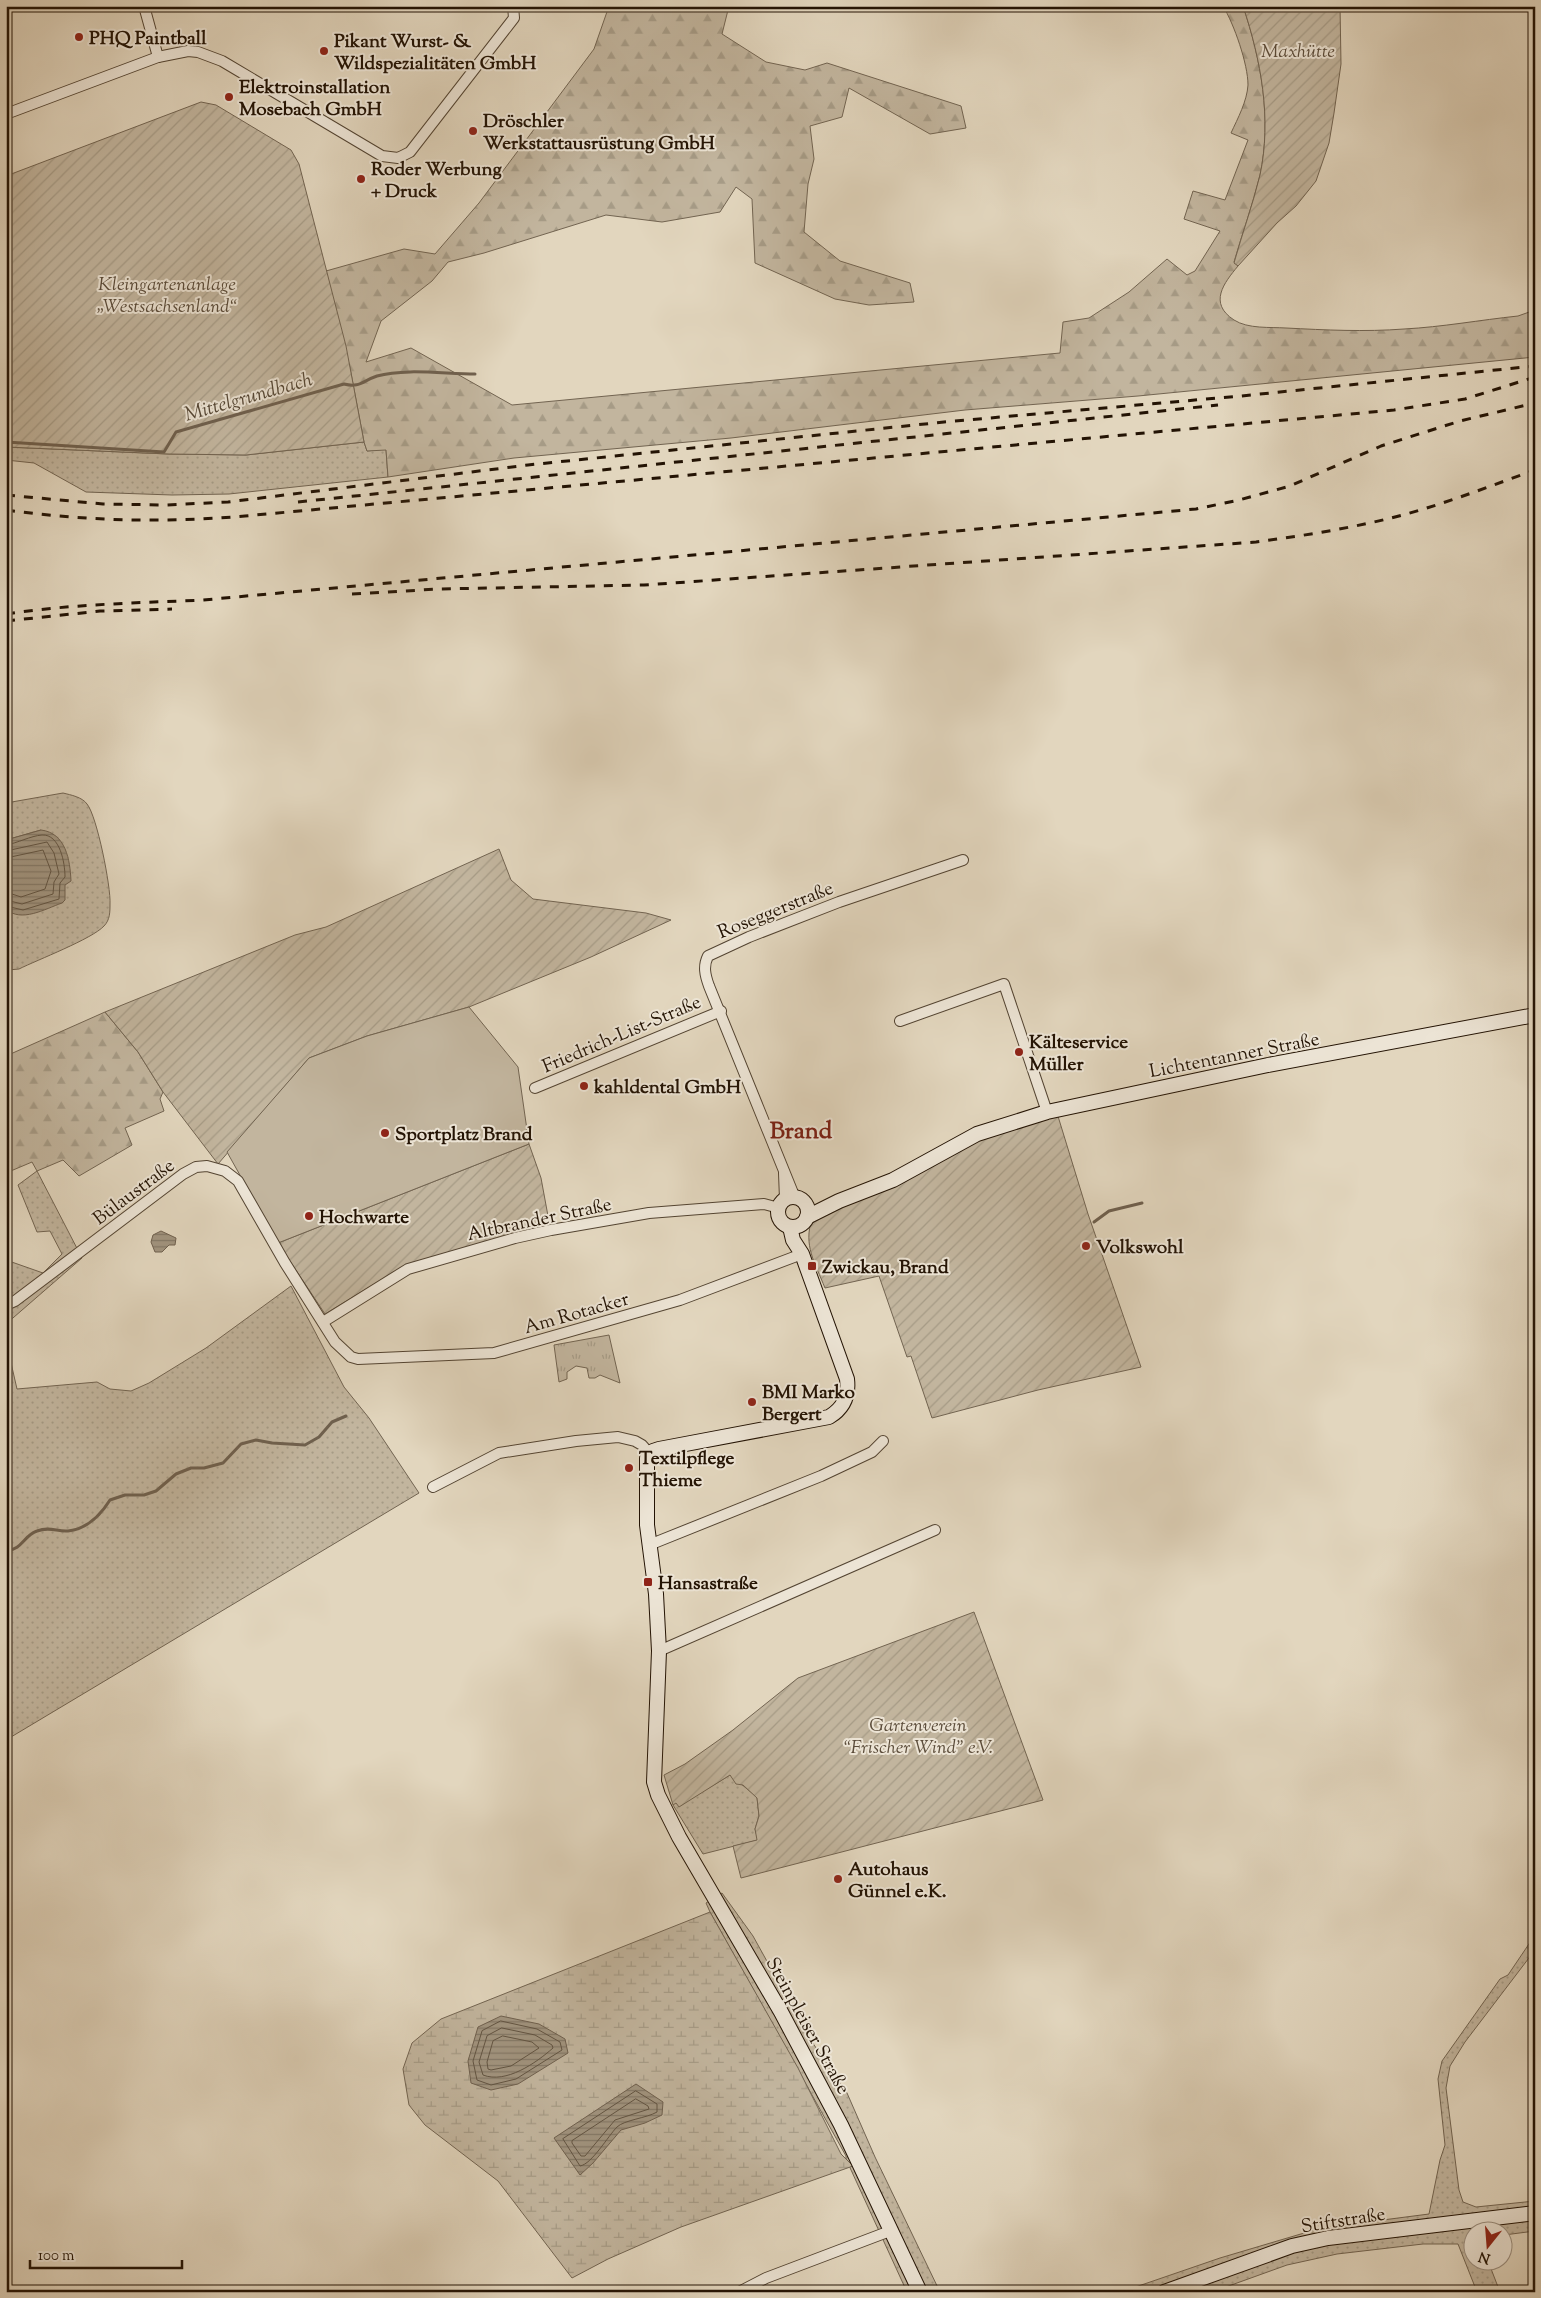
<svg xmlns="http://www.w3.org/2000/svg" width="1541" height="2298" viewBox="0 0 1541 2298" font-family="'Sorts Mill Goudy',serif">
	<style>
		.grass { fill: url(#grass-dots); stroke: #726451 }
		.forest { fill: url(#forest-firs); stroke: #726451 }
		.wetland { fill: url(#wetland-marsh); stroke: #726451 }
		.park { fill: url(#park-tufts); stroke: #726451 }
		.garden { fill: url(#garden-furrows); stroke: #726451 }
		.pitch { fill: #c2b59e; stroke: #726451 }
		.water { fill: url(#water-rules); stroke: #6f604e }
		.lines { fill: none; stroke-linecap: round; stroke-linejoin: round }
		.shore { stroke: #625442; stroke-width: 1 }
		.stream { stroke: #6f604e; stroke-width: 3 }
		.street-casing { stroke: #534432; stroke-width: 12 }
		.secondary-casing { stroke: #231304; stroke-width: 16 }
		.street { stroke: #ece4d5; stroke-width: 10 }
		.secondary { stroke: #ece4d5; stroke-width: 14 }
		.rail { stroke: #231304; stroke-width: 3; stroke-dasharray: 9 9; stroke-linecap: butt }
		.poi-dot { fill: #8f2418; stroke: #ece4d5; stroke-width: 2 }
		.labels { text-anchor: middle; stroke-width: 4; stroke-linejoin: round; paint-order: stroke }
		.poi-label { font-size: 19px; font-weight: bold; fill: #231304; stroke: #ece4d5; text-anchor: start }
		.park-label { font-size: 19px; font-style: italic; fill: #5b4c3a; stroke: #ece4d5 }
		.street-label { font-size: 19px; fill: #231304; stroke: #ece4d5 }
		.water-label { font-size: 20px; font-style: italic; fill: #554735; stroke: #ece4d5 }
		.district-label { font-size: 24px; font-weight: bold; fill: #7a1f14; stroke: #ece4d5 }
	</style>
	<defs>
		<pattern id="grass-dots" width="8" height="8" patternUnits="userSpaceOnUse" patternTransform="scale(1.25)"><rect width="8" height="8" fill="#c2b59e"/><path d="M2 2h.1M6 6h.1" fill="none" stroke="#a69b86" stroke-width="1.8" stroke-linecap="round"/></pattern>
		<pattern id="forest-firs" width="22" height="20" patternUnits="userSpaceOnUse" patternTransform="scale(1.25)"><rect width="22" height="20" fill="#c2b59e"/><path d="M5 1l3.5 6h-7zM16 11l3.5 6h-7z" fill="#a69b86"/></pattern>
		<pattern id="wetland-marsh" width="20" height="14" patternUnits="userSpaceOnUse" patternTransform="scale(1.25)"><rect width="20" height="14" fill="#c2b59e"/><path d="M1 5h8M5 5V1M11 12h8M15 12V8" fill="none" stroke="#a69b86"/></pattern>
		<pattern id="park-tufts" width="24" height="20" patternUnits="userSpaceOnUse" patternTransform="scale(1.25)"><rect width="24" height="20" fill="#c2b59e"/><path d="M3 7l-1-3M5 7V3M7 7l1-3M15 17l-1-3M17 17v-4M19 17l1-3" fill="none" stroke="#a69b86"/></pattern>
		<pattern id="garden-furrows" width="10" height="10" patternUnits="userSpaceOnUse" patternTransform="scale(1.25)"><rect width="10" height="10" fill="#c2b59e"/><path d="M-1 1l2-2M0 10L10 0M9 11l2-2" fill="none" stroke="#a69b86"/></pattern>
		<pattern id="water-rules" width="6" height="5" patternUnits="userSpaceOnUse" patternTransform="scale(1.25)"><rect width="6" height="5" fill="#a1947f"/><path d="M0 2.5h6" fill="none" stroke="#837866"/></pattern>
	</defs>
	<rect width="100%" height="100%" fill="#e2d6be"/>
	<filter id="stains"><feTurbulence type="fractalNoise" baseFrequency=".004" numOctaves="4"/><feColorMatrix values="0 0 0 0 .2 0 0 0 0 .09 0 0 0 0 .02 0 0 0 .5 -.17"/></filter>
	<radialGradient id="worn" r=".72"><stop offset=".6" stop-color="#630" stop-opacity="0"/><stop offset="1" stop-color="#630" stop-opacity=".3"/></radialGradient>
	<g class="grass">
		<path d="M 364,442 L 367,451 L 386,449 L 388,477 L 229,494 L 172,495 L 86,492 L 34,463 L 6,460 L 6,447 L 168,454 L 246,455 Z"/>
		<path d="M 63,793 C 71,795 82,797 87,804 C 97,816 111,887 110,904 C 110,912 110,920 104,926 C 92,939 37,960 19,969 L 8,970 L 6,909 L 7,911 L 41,830 L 6,840 L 6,803 Z"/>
		<path d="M 37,1171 L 82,1258 L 6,1324 L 6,1260 L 43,1273 L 62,1254 L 50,1231 L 37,1232 L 18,1185 Z"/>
		<path d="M 291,1286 L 344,1387 L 369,1418 L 419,1493 L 6,1740 L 6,1341 L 17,1389 L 97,1382 L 110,1389 L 131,1391 L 149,1383 L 206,1348 Z"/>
		<path d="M 730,1775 L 757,1797 L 759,1816 L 755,1829 L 758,1840 L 703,1854 L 673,1805 L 676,1802 L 679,1806 Z"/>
		<path d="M 722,1893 L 753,1936 L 810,2039 L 847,2093 L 875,2157 L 940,2292 L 907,2292 L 846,2159 L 846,2156 L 710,1912 L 706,1903 Z"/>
		<path d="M 1535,1935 L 1535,1950 L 1465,2042 L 1450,2066 L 1446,2088 L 1459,2190 L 1463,2202 L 1476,2207 L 1535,2201 L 1535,2231 L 1504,2235 L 1504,2230 L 1474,2230 L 1474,2260 L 1488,2261 L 1500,2292 L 1477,2292 L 1458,2244 L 1423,2244 L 1337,2254 L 1287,2265 L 1212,2292 L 1121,2292 L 1220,2258 L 1321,2228 L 1429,2214 L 1440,2160 L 1445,2145 L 1438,2079 L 1442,2061 L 1500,1979 L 1508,1975 Z"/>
	</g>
	<g class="forest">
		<path d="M 609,6 L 729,6 L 722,34 L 766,62 L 805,70 L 827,63 L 961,106 L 966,128 L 930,134 L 849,88 L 842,117 L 810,126 L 814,159 L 808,184 L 804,232 L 840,261 L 910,283 L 914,302 L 869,305 L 835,299 L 755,263 L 752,199 L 736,187 L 720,212 L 662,222 L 606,215 L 484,253 L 448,262 L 432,281 L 381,321 L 366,362 L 411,348 L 512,405 L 1060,353 L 1063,322 L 1089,318 L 1129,292 L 1167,259 L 1187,275 L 1195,271 L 1220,231 L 1184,219 L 1193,191 L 1225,200 L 1248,140 L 1231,133 C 1238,118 1247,101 1248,85 C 1248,64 1234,24 1223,6 L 1243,6 C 1261,60 1272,118 1260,175 C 1253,204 1242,234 1234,262 L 1238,266 C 1224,283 1208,303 1234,320 C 1248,329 1270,327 1286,328 C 1325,330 1365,332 1404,329 C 1442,327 1480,320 1518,316 L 1535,310 L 1535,357 L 1138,396 L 965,410 L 731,438 L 514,458 L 388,477 L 386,450 L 367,451 L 364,442 L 350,368 L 326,271 L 404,249 L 435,254 L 479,203 L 594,49 Z"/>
		<path d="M 105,1012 L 138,1052 L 163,1092 L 160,1099 L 164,1111 L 125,1128 L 132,1145 L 79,1176 L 63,1160 L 37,1171 L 32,1162 L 6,1173 L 6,1056 Z"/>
	</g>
	<path class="wetland" d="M 710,1912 L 798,2068 L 841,2154 L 853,2166 L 681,2227 L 608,2259 L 572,2278 L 498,2181 L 425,2125 L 409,2105 L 403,2069 L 412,2043 L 441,2019 Z"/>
	<path class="park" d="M 609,1335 L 620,1383 L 600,1375 L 595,1378 L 589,1378 L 587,1368 L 576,1366 L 567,1372 L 567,1379 L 559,1382 L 554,1345 Z"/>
	<g class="garden">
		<path d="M 1243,6 L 1340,6 L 1341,64 L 1334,113 L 1329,143 L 1316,181 L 1296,206 L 1277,223 L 1238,266 L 1234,263 C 1242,234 1253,204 1260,175 C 1272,119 1261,60 1243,6 Z"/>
		<path d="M 201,102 L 216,105 L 291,150 L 299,164 L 346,346 L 364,442 L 246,455 L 169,454 L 6,447 L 6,176 Z"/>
		<path d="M 499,849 L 511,880 L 533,899 L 646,913 L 671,920 L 591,957 L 469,1007 L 367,1036 L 309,1058 L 218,1164 L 163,1092 L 138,1052 L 105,1012 L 295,935 L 326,927 Z"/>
		<path d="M 1057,1113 L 1088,1214 L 1141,1367 L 1038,1390 L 932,1418 L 911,1356 L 907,1357 L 879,1276 L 825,1288 C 815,1263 803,1245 812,1219 L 977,1136 Z"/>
		<path d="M 529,1144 L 541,1178 L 548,1216 L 540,1225 L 399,1269 L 325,1314 L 278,1243 Z"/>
		<path d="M 974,1612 L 1043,1800 L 741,1878 L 733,1846 L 757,1840 L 755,1829 L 759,1816 L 757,1798 L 743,1785 L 736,1784 L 730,1775 L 679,1807 L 676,1803 L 673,1805 L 664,1775 L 685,1764 L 733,1730 L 798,1678 Z"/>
	</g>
	<path class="pitch" d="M 469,1007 L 518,1067 L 529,1144 L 278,1243 L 227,1152 L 309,1058 L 367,1036 Z"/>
	<g class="water">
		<path d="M 41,830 C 66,833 70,860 71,881 L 65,885 L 65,900 L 62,903 C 45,909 21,923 6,909 L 6,840 Z"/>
		<path d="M 161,1231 L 176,1238 L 175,1245 L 169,1245 L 162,1252 L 155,1252 L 151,1242 L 153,1235 Z"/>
		<path d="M 501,2016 L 539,2024 L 565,2039 L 568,2053 L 518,2084 L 491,2090 L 471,2083 L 468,2061 L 478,2027 Z"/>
		<path d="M 636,2084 L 663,2102 L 662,2115 L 645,2123 L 621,2130 L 593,2163 L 580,2175 L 554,2138 Z"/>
	</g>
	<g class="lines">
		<g class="shore">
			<path d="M 6,845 C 18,843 30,836 42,835 C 60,834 65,863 65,877 L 60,883 L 59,899 L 23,910 L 6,906"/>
			<path d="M 6,851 L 47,842 L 54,853 L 59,874 L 54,882 L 53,894 L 22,904 L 6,900"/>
			<path d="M 6,858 L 43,850 L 51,871 L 45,889 L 21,897 L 6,892"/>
			<path d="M 501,2021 L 537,2029 L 560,2042 L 562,2050 L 516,2079 L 491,2085 L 477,2080 L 473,2061 L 482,2031 Z"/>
			<path d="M 502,2028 L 535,2035 L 552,2045 L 553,2048 C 536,2063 506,2084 483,2075 L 479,2062 L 487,2036 Z"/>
			<path d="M 503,2036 L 532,2042 L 539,2048 L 511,2066 L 491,2070 L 488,2069 L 487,2062 L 493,2041 Z"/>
			<path d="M 636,2091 L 657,2104 L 657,2112 C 647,2118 624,2120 617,2127 C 608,2136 592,2164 580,2166 L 563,2139 Z"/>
			<path d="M 636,2099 L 648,2106 L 649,2109 L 615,2120 L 585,2156 L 581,2156 L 572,2143 L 572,2141 Z"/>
		</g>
		<g class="stream">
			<path d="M 6,442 L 164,452 L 176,432 L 344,384 C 360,388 362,381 377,376 C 405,368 445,374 475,374"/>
			<path d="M 1094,1222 L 1109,1211 L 1142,1203"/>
			<path d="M 6,1551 C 23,1549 23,1536 37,1531 C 50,1526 57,1532 68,1531 C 87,1529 100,1516 110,1500 L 125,1495 L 144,1495 L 156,1491 L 176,1474 L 191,1468 L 204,1468 L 223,1463 L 241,1444 L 256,1440 L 272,1443 L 305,1445 L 319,1437 L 332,1422 L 346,1416"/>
		</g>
		<g class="street-casing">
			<g id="street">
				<path d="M 144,6 L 158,57"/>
				<path d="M 6,114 L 158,57 L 188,51 L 198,52 L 222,61 L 382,156 L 398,158 L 410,152 L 514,18 L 513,6"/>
				<path d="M 900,1021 L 1004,984 L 1047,1112"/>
				<path d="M 535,1088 L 721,1011"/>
				<path d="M 784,1173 L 785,1199"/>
				<path d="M 795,1198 L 709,986 C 705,975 703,966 708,956 L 749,937 L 839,902 L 963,860"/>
				<path d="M 6,1305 L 15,1301 L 183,1174 L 196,1167 L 207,1166 L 225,1171 L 238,1181 L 285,1263 L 335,1342 L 351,1357 L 358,1359 L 494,1353 L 680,1300 L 802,1254"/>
				<path d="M 323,1322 L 408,1269 L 515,1238 L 551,1230 L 649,1213 L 764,1204 L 779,1208"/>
				<path d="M 433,1487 L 499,1453 L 576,1441 L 618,1437 L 635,1441 L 642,1445 L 650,1454"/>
				<path d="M 649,1545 L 821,1476 L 872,1452 L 883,1441"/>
				<path d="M 659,1651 L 935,1530"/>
				<path d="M 739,2292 L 766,2278 L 890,2231"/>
			</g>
		</g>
		<g class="secondary-casing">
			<g id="secondary">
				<circle cx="793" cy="1212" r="15"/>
				<path d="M 807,1217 L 839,1201 L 893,1180 L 977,1134 L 1047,1112 L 1268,1065 L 1535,1015"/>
				<path d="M 790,1227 L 793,1240 L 802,1254 L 847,1379 C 849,1396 844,1408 829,1417 L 659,1449 L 653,1451 L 647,1458 L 647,1525 L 656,1594 L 659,1651 L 654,1782 L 658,1795 L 679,1837 L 781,2012 L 841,2125 L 920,2292"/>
				<path d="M 1164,2292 L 1292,2246 L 1328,2238 L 1535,2213"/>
			</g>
		</g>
		<use href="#street" class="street"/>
		<use href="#secondary" class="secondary"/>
		<g class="rail">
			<path d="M 6,495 L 103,504 L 165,505 L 228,502 L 528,465 L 944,422 L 1241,396 L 1535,366"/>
			<path d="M 298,502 L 1218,405"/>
			<path d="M 6,510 C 86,521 165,523 245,516 L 1394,410 L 1465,399 L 1535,377"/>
			<path d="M 352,594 L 439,589 L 644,585 L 1256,542 C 1301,536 1346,529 1391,518 C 1440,506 1487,487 1535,470"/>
			<path d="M 6,614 C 72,604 137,603 203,600 L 1196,509 L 1239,500 L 1290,486 L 1381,446 L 1460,421 L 1535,403"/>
			<path d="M 6,621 L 100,611 L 172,609"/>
		</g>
	</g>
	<g class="poi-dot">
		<circle cx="79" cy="37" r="5"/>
		<circle cx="324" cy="51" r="5"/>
		<circle cx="229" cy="97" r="5"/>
		<circle cx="473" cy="131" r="5"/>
		<circle cx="361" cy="179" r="5"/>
		<circle cx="1019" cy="1052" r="5"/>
		<circle cx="584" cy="1086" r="5"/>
		<circle cx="385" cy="1133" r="5"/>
		<circle cx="309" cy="1216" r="5"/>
		<circle cx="1086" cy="1246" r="5"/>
		<rect x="807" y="1261" width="10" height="10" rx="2.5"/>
		<circle cx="752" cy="1402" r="5"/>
		<circle cx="629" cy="1468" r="5"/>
		<rect x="643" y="1577" width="10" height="10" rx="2.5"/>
		<circle cx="838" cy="1879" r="5"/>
	</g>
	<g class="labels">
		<g class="poi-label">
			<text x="89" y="44">PHQ Paintball</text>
			<text x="334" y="47">Pikant Wurst- &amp;<tspan x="334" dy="22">Wildspezialitäten GmbH</tspan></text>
			<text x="239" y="93">Elektroinstallation<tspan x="239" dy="22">Mosebach GmbH</tspan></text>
			<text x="483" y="127">Dröschler<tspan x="483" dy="22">Werkstattausrüstung GmbH</tspan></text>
			<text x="371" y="175">Roder Werbung<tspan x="371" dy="22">+ Druck</tspan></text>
			<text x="1029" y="1048">Kälteservice<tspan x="1029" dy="22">Müller</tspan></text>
			<text x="594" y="1093">kahldental GmbH</text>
			<text x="395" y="1140">Sportplatz Brand</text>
			<text x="319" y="1223">Hochwarte</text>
			<text x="1096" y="1253">Volkswohl</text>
			<text x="822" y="1273">Zwickau, Brand</text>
			<text x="762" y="1398">BMI Marko<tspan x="762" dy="22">Bergert</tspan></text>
			<text x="639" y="1464">Textilpflege<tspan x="639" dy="22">Thieme</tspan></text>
			<text x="658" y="1589">Hansastraße</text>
			<text x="848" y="1875">Autohaus<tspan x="848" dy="22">Günnel e.K.</tspan></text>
		</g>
		<g class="park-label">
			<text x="1298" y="57">Maxhütte</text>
			<text x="167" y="290">Kleingartenanlage<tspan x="167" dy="22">„Westsachsenland“</tspan></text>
			<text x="918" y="1731">Gartenverein<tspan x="918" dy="22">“Frischer Wind” e.V.</tspan></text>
		</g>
		<g class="street-label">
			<text transform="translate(775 909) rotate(-22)" y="7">Roseggerstraße</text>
			<text transform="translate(621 1033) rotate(-23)" y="7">Friedrich-List-Straße</text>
			<text transform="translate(1234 1054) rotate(-11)" y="7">Lichtentanner Straße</text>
			<text transform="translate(133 1191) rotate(-37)" y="7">Bülaustraße</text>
			<text transform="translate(539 1218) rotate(-12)" y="7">Altbrander Straße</text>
			<text transform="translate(576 1312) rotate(-16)" y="7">Am Rotacker</text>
			<text transform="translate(809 2025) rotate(61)" y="7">Steinpleiser Straße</text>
			<text transform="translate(1343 2219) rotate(-9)" y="7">Stiftstraße</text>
		</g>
		<g class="water-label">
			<text transform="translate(248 396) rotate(-16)" y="7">Mittelgrundbach</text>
		</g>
		<g class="district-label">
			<text x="801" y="1138">Brand</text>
		</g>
	</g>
	<rect width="1541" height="2298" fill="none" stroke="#e2d6be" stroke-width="25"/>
	<rect x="8" y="8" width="1526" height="2283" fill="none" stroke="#231304" stroke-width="2.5"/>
	<rect x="12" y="12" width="1516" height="2273" fill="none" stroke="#231304"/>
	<g transform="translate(1488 2246) rotate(197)"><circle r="24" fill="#ece4d5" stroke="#9c9081"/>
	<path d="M0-4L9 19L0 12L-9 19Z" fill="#8f2418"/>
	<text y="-8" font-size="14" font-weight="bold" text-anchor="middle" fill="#231304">N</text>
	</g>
	<path d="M30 2260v8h152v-8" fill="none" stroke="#231304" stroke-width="2.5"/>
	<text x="38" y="2260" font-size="15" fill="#231304" stroke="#ece4d5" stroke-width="4" paint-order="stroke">100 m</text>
	<rect width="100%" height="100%" filter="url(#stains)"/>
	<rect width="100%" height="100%" fill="url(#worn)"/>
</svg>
